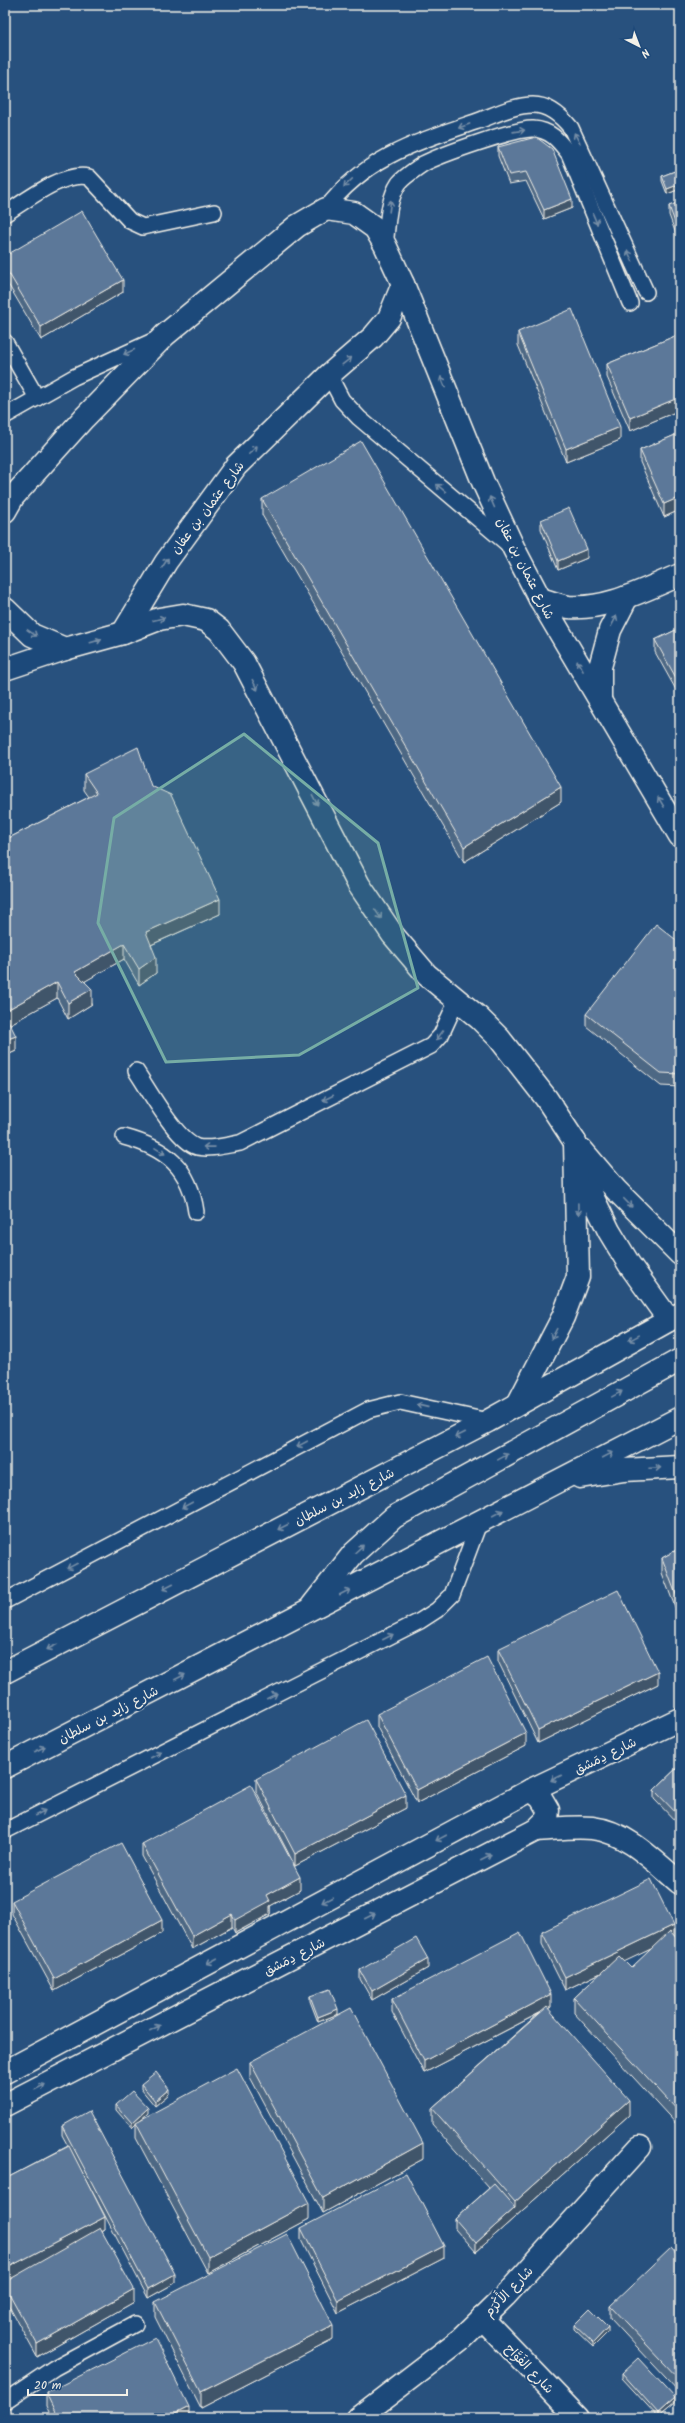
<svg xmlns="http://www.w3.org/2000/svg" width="685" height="2423" viewBox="0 0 685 2423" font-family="Kalam,'Playpen Sans Arabic',sans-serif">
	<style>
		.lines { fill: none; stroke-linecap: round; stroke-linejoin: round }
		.lane-casing { stroke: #f4f1e8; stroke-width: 18 }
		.street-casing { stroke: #f4f1e8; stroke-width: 25 }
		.highway-casing { stroke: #f4f1e8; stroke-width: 25 }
		.lane { stroke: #1f4a7a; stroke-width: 15 }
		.street { stroke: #1f4a7a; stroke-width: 22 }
		.highway { stroke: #1f4a7a; stroke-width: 22 }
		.wall { fill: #4e6784; stroke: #f4f1e8; fill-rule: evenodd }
		.shaded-wall { fill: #40546b; stroke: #f4f1e8 }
		.building { fill: #5b7899; stroke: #f4f1e8 }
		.oneway { stroke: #748da6 }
		.marked { fill: #76ada5; fill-opacity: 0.2; stroke: #76ada5; stroke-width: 3; stroke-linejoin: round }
		.labels { text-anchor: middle; stroke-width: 4; stroke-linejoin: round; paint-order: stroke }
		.street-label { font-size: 13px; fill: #f4f1e8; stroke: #1f4a7a }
	</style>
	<rect width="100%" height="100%" fill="#28517e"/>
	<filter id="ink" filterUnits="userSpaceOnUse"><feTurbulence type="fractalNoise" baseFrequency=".025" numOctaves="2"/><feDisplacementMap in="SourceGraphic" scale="8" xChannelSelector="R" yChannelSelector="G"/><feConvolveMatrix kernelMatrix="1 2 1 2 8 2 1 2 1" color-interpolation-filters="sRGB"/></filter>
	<g filter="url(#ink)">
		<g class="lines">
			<g class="lane-casing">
				<g id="lane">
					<path d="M 326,209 C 364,158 417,142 475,122 C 493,116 513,105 533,105 C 548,105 562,117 571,128 L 646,292"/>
					<path d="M 5,214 C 27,200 63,171 89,177 L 130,221 L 143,227 L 214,212"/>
					<path d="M 385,245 C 388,225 387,201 399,183 C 405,176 416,169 423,164 C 440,155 516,128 533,129 C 551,130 559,141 569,154 L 630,303"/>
					<path d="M 5,342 L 37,398"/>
					<path d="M 329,375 L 342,400 L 359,418 L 510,546"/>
					<path d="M 5,416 L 74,377 L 155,340"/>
					<path d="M 136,1071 C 149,1090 176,1140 197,1147 C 210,1150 227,1145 240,1143 L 431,1046 L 441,1035 L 457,1000"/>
					<path d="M 124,1137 C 166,1148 190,1168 196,1212"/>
					<path d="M 5,1601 L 368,1410 L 400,1402 L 488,1421"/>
					<path d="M 5,1831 L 420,1621 L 437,1610 L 452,1595 L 479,1523"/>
					<path d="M 5,2401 L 54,2368 L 135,2324"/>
				</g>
			</g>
			<g class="street-casing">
				<g id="street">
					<path d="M 5,511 L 13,497 L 84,418 L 165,335 L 297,226 L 326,209 L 354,213 L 375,228 L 385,245 L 403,284 L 483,482 L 514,549 L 540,599 L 680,836"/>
					<path d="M 540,599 C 549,601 559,606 569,607 C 608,610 645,589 680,575"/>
					<path d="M 5,609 L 32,635 L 65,649"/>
					<path d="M 123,633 L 166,562 L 236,466 L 329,375 L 373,337 L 389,318 L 403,284"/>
					<path d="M 5,669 L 65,649 L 123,633 L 159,619 L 183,615 L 206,620 L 219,630 L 244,663 L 359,885 L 393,935 L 427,975 L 479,1018 L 499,1038 L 546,1098 L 575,1142 L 593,1198 L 609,1231 L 629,1264 L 669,1320"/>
					<path d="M 600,699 L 600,667 L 610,630 L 627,597"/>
					<path d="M 582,1150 L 616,1190 L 680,1254"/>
					<path d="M 536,1830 C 555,1829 574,1826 592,1828 C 627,1832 654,1861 680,1883"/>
					<path d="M 5,2072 L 531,1790 L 680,1719"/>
					<path d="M 5,2105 L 536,1830 L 547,1819 L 548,1810 L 541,1798 L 531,1790"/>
					<path d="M 482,2318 L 578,2418"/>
					<path d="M 358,2418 L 461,2339 L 505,2296 L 640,2147"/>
				</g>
			</g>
			<g class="highway-casing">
				<g id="highway">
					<path d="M 519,1402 L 563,1317 L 578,1277 L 575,1142"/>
					<path d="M 580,1477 L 624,1470 L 680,1467"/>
					<path d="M 312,1606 L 353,1554 L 394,1517 L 680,1360"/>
					<path d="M 5,1672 L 488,1421 L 680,1314"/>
					<path d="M 5,1767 L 680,1418"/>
				</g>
			</g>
			<use href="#lane" class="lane"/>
			<use href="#street" class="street"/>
			<use href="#highway" class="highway"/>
		</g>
		<g class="wall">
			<path d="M 498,147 L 572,208 L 544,219 L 526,181 L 509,184 L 498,156 Z"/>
			<path d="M 680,169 L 680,189 L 667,194 L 662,181 L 662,176 Z"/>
			<path d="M 680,202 L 680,245 L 669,215 L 669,206 Z"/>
			<path d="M 5,256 L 123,292 L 41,340 L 5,279 Z"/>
			<path d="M 518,332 L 620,440 L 566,462 L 518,345 Z"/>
			<path d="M 680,334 L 680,410 L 630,431 L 607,377 L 607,364 Z"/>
			<path d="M 680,433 L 680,510 L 664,517 L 640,462 L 640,450 Z"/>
			<path d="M 262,499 L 561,802 L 464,862 L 262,515 Z"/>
			<path d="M 541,520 L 587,558 L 558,570 L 541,529 Z"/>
			<path d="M 680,628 L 680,697 L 655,652 L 655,640 Z"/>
			<path d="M 84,774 L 151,786 L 220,914 L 151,945 L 156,973 L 139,985 L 124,959 L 85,981 L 92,1004 L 68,1019 L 57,998 L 10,1024 L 16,1051 L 5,1056 L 5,840 L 89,797 L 84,790 Z"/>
			<path d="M 680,943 L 680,1087 L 661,1086 L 586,1026 L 586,1014 Z"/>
			<path d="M 680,1548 L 680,1620 L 662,1573 L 662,1558 Z"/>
			<path d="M 498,1649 L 658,1684 L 538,1743 L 498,1661 Z"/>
			<path d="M 377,1714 L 526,1746 L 417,1803 L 377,1727 Z"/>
			<path d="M 680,1765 L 680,1826 L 654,1799 L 654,1790 Z"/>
			<path d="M 256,1779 L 406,1808 L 295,1866 L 256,1791 Z"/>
			<path d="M 142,1844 L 300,1890 L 270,1906 L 270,1914 L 235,1933 L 232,1927 L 192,1949 L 142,1856 Z"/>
			<path d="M 12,1901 L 162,1933 L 54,1991 L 12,1914 Z"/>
			<path d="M 542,1932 L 674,1935 L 680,1942 L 680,2128 L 574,2013 L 574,1998 L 601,1973 L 565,1990 L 542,1944 ZM 653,1948 L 631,1968 L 624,1961 Z"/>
			<path d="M 428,1968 L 372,2000 L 360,1979 L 360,1970 Z"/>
			<path d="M 310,1996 L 338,2014 L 318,2022 L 310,2001 Z"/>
			<path d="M 392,1999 L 551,2007 L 548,2009 L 629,2115 L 476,2252 L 455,2228 L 455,2219 L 489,2188 L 432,2124 L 432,2108 L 538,2014 L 424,2073 L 392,2012 Z"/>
			<path d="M 250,2062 L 423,2159 L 323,2213 L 250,2077 Z"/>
			<path d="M 141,2084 L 169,2094 L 155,2106 L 141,2089 Z"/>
			<path d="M 116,2105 L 148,2113 L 140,2120 L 309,2219 L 208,2273 L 136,2138 L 136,2124 L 132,2128 L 116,2110 Z"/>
			<path d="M 62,2126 L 175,2283 L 148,2298 L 82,2172 L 105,2230 L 102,2232 L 134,2302 L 37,2357 L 5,2299 L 5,2282 L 16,2276 L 5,2282 L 5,2179 L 68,2146 L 62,2135 Z"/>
			<path d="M 301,2228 L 444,2258 L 338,2313 L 301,2240 Z"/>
			<path d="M 680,2258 L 680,2393 L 610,2318 L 610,2306 Z"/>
			<path d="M 155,2302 L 333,2340 L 201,2408 L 155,2317 Z"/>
			<path d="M 574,2325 L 608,2332 L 593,2347 L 574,2329 Z"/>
			<path d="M 622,2373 L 675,2403 L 658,2417 L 622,2378 Z"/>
			<path d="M 46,2393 L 189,2418 L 52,2418 L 46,2406 Z"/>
		</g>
		<g class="shaded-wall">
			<path d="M 680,184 L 680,189 L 667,194 L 667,189 Z"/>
			<path d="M 572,199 L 572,208 L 544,219 L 544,210 Z"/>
			<path d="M 123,280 L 123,292 L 41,340 L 41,327 Z"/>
			<path d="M 680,397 L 680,410 L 630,431 L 630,418 Z"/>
			<path d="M 620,427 L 620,440 L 566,462 L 566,449 Z"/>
			<path d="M 680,497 L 680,510 L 664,517 L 664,504 Z"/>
			<path d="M 587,549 L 587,558 L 558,570 L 558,561 Z"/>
			<path d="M 561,787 L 561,802 L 464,862 L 464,847 Z"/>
			<path d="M 220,899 L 220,914 L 146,947 L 146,932 Z"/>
			<path d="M 124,944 L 124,959 L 75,987 L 75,972 Z"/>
			<path d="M 156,957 L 156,973 L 139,985 L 139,969 Z"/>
			<path d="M 57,982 L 57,998 L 5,1027 L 5,1011 Z"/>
			<path d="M 92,989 L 92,1004 L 68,1019 L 68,1003 Z"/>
			<path d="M 16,1036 L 16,1051 L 5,1056 L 5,1040 Z"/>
			<path d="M 658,1672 L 658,1684 L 538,1743 L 538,1730 Z"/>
			<path d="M 526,1733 L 526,1746 L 417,1803 L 417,1790 Z"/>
			<path d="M 406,1795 L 406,1808 L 295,1866 L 295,1854 Z"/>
			<path d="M 300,1877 L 300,1890 L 270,1906 L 270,1914 L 235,1933 L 235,1920 L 267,1895 Z"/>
			<path d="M 232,1914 L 232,1927 L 192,1949 L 192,1936 Z"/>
			<path d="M 162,1920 L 162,1933 L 54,1991 L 54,1979 Z"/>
			<path d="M 674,1925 L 674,1938 L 565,1990 L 565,1977 Z"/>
			<path d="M 428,1959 L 428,1968 L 372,2000 L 372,1991 Z"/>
			<path d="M 551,1994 L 551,2007 L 424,2073 L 424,2061 Z"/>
			<path d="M 338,2009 L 338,2014 L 318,2022 L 318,2017 Z"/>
			<path d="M 169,2089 L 169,2094 L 155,2106 L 155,2101 Z"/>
			<path d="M 629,2100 L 629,2115 L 476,2252 L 476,2243 L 515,2208 L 515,2202 Z"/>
			<path d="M 148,2108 L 148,2113 L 137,2123 L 136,2122 L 136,2124 L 132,2128 L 132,2123 Z"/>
			<path d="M 423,2143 L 423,2159 L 323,2213 L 323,2198 Z"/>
			<path d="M 309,2203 L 309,2219 L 208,2273 L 208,2257 Z"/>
			<path d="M 105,2217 L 105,2230 L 5,2282 L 5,2269 Z"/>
			<path d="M 444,2246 L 444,2258 L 338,2313 L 338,2301 Z"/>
			<path d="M 175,2274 L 175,2283 L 148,2298 L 148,2289 Z"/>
			<path d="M 134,2289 L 134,2302 L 37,2357 L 37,2344 Z"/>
			<path d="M 333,2325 L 333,2340 L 201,2408 L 201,2392 Z"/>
			<path d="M 608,2327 L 608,2332 L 593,2347 L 593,2343 Z"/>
			<path d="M 675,2398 L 675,2403 L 658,2417 L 658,2413 Z"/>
			<path d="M 189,2407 L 189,2418 L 167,2418 Z"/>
		</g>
		<g class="building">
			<path d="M 536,137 L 552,149 L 572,199 L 544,210 L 526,172 L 509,175 L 498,147 Z"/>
			<path d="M 680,169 L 680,184 L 667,189 L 662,176 Z"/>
			<path d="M 680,202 L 680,236 L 669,206 Z"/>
			<path d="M 82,211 L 123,280 L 41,327 L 5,267 L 5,256 Z"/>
			<path d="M 572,309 L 620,427 L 566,449 L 518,332 Z"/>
			<path d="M 680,334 L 680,397 L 630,418 L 607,364 Z"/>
			<path d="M 680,433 L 680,497 L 664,504 L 640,450 Z"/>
			<path d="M 361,441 L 561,787 L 464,847 L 262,499 Z"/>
			<path d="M 569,508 L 587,549 L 558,561 L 541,520 Z"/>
			<path d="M 680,628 L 680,685 L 655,640 Z"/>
			<path d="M 138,747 L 151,786 L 171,795 L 220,899 L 146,932 L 156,957 L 139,969 L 124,944 L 75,972 L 92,989 L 68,1003 L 57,982 L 5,1011 L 5,840 L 97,793 L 84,774 Z"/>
			<path d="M 656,924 L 680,943 L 680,1074 L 661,1073 L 586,1014 Z"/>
			<path d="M 5,1014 L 16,1036 L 5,1040 Z"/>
			<path d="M 680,1548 L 680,1605 L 662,1558 Z"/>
			<path d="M 618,1590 L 658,1672 L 538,1730 L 498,1649 Z"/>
			<path d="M 487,1657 L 526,1733 L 417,1790 L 377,1714 Z"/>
			<path d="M 366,1720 L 406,1795 L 295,1854 L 256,1779 Z"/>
			<path d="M 680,1765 L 680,1817 L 654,1790 Z"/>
			<path d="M 251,1785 L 300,1877 L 267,1895 L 270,1901 L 235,1920 L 232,1914 L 192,1936 L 142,1844 Z"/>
			<path d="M 121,1843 L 162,1920 L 54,1979 L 12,1901 Z"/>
			<path d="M 651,1879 L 674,1925 L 565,1977 L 542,1932 Z"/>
			<path d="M 670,1931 L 680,1942 L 680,2113 L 574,1998 L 619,1956 L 631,1968 Z"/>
			<path d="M 520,1932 L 551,1994 L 424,2061 L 392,1999 Z"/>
			<path d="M 416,1938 L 428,1959 L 372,1991 L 360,1970 Z"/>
			<path d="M 330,1989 L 338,2009 L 318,2017 L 310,1996 Z"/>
			<path d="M 547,2007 L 629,2100 L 515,2202 L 432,2108 Z"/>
			<path d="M 351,2008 L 423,2143 L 323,2198 L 250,2062 Z"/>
			<path d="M 237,2068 L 309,2203 L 208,2257 L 136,2122 Z"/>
			<path d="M 156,2072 L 169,2089 L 155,2101 L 141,2084 Z"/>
			<path d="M 132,2091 L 148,2108 L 132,2123 L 116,2105 Z"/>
			<path d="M 89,2111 L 175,2274 L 148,2289 L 62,2126 Z"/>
			<path d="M 69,2146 L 105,2217 L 5,2269 L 5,2179 Z"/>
			<path d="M 406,2173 L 444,2246 L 338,2301 L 301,2228 Z"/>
			<path d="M 494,2184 L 515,2208 L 476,2243 L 455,2219 Z"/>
			<path d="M 100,2228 L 134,2289 L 37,2344 L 5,2286 L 5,2282 Z"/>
			<path d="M 287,2234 L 333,2325 L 201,2392 L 155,2302 Z"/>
			<path d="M 671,2248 L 680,2258 L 680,2380 L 610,2306 Z"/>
			<path d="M 590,2309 L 608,2327 L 593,2343 L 574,2325 Z"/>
			<path d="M 155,2338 L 189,2407 L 167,2418 L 58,2418 L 46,2393 Z"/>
			<path d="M 638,2358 L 675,2398 L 658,2413 L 622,2373 Z"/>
		</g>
		<defs><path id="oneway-shaft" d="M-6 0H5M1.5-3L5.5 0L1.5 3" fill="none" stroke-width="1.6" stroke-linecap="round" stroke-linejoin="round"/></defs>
		<g class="oneway">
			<use href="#oneway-shaft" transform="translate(464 126) rotate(160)"/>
			<use href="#oneway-shaft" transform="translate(519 131) rotate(-8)"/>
			<use href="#oneway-shaft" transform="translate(577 138) rotate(-118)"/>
			<use href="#oneway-shaft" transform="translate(348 183) rotate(136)"/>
			<use href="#oneway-shaft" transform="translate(390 206) rotate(-82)"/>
			<use href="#oneway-shaft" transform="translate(595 219) rotate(67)"/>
			<use href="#oneway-shaft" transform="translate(630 256) rotate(-115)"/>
			<use href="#oneway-shaft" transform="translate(129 352) rotate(155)"/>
			<use href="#oneway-shaft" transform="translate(347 361) rotate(-38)"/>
			<use href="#oneway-shaft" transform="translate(443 382) rotate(-112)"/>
			<use href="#oneway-shaft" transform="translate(253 450) rotate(-45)"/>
			<use href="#oneway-shaft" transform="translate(441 488) rotate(-140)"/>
			<use href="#oneway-shaft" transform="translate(492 502) rotate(-114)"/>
			<use href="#oneway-shaft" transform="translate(165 563) rotate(-57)"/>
			<use href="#oneway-shaft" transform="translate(159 619) rotate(-14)"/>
			<use href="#oneway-shaft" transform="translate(614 621) rotate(-62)"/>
			<use href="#oneway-shaft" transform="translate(32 633) rotate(34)"/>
			<use href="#oneway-shaft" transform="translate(96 641) rotate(-16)"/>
			<use href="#oneway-shaft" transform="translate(580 666) rotate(-121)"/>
			<use href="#oneway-shaft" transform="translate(255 685) rotate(63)"/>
			<use href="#oneway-shaft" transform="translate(315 800) rotate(63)"/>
			<use href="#oneway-shaft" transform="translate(661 802) rotate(-121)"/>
			<use href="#oneway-shaft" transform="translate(378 914) rotate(56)"/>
			<use href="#oneway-shaft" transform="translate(440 1035) rotate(126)"/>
			<use href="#oneway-shaft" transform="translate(328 1098) rotate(153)"/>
			<use href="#oneway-shaft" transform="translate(209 1147) rotate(-179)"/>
			<use href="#oneway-shaft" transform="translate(160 1151) rotate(32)"/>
			<use href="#oneway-shaft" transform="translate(628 1203) rotate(46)"/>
			<use href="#oneway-shaft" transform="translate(578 1209) rotate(89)"/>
			<use href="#oneway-shaft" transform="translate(554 1334) rotate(118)"/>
			<use href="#oneway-shaft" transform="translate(634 1338) rotate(151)"/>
			<use href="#oneway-shaft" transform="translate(617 1394) rotate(-29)"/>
			<use href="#oneway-shaft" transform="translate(422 1406) rotate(-167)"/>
			<use href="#oneway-shaft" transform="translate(460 1435) rotate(153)"/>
			<use href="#oneway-shaft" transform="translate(302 1444) rotate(152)"/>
			<use href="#oneway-shaft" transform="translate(608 1455) rotate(-28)"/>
			<use href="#oneway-shaft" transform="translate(503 1457) rotate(-29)"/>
			<use href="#oneway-shaft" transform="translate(655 1468) rotate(-3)"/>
			<use href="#oneway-shaft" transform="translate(187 1505) rotate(152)"/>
			<use href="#oneway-shaft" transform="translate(498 1513) rotate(-28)"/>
			<use href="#oneway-shaft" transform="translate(283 1527) rotate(153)"/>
			<use href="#oneway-shaft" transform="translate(359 1549) rotate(-42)"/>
			<use href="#oneway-shaft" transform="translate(72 1566) rotate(152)"/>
			<use href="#oneway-shaft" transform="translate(168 1587) rotate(153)"/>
			<use href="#oneway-shaft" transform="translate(345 1592) rotate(-27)"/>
			<use href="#oneway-shaft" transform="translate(388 1637) rotate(-27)"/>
			<use href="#oneway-shaft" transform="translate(52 1647) rotate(153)"/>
			<use href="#oneway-shaft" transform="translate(180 1677) rotate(-27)"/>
			<use href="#oneway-shaft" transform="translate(272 1696) rotate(-27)"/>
			<use href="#oneway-shaft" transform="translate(40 1749) rotate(-27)"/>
			<use href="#oneway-shaft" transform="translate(156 1755) rotate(-27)"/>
			<use href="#oneway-shaft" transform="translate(556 1778) rotate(154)"/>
			<use href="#oneway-shaft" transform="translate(40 1813) rotate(-27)"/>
			<use href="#oneway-shaft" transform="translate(441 1838) rotate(152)"/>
			<use href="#oneway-shaft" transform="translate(486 1857) rotate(-27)"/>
			<use href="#oneway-shaft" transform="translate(327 1900) rotate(152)"/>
			<use href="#oneway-shaft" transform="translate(370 1916) rotate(-27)"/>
			<use href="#oneway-shaft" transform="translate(212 1961) rotate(152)"/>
			<use href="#oneway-shaft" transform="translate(155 2028) rotate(-27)"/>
			<use href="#oneway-shaft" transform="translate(40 2087) rotate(-27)"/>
		</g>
	</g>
	<path class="marked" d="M 244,734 L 378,843 L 418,988 L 299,1055 L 166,1062 L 98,923 L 114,818 Z"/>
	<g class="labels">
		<g class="street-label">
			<text transform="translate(207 507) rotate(-53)" y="5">شارع عثمان بن عفان</text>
			<text transform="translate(526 568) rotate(63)" y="5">شارع عثمان بن عفان</text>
			<text transform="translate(344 1496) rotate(-27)" y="5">شارع زايد بن سلطان</text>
			<text transform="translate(108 1714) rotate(-27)" y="5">شارع زايد بن سلطان</text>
			<text transform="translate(605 1755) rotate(-26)" y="5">شارع دِمَشق</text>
			<text transform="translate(294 1956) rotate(-27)" y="5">شارع دِمَشق</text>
			<text transform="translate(508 2291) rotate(-46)" y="5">شارع الأَكْرَم</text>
			<text transform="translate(530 2368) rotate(46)" y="5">شارع الفَوَّاح</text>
		</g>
	</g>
	<rect width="685" height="2423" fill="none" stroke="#1f4a7a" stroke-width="20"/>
	<rect x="10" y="10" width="665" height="2403" fill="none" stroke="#f4f1e8" stroke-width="1.5" filter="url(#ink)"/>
	<g transform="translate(639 46) rotate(138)" stroke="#1f4a7a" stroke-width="3" paint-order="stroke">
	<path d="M0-3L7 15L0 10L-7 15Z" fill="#f4f1e8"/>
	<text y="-6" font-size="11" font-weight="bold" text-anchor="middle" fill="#f4f1e8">N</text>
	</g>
	<path d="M28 2389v6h99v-6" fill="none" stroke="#f4f1e8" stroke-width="2"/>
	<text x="34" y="2389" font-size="12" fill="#f4f1e8" stroke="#1f4a7a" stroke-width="3" paint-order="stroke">20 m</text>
</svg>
